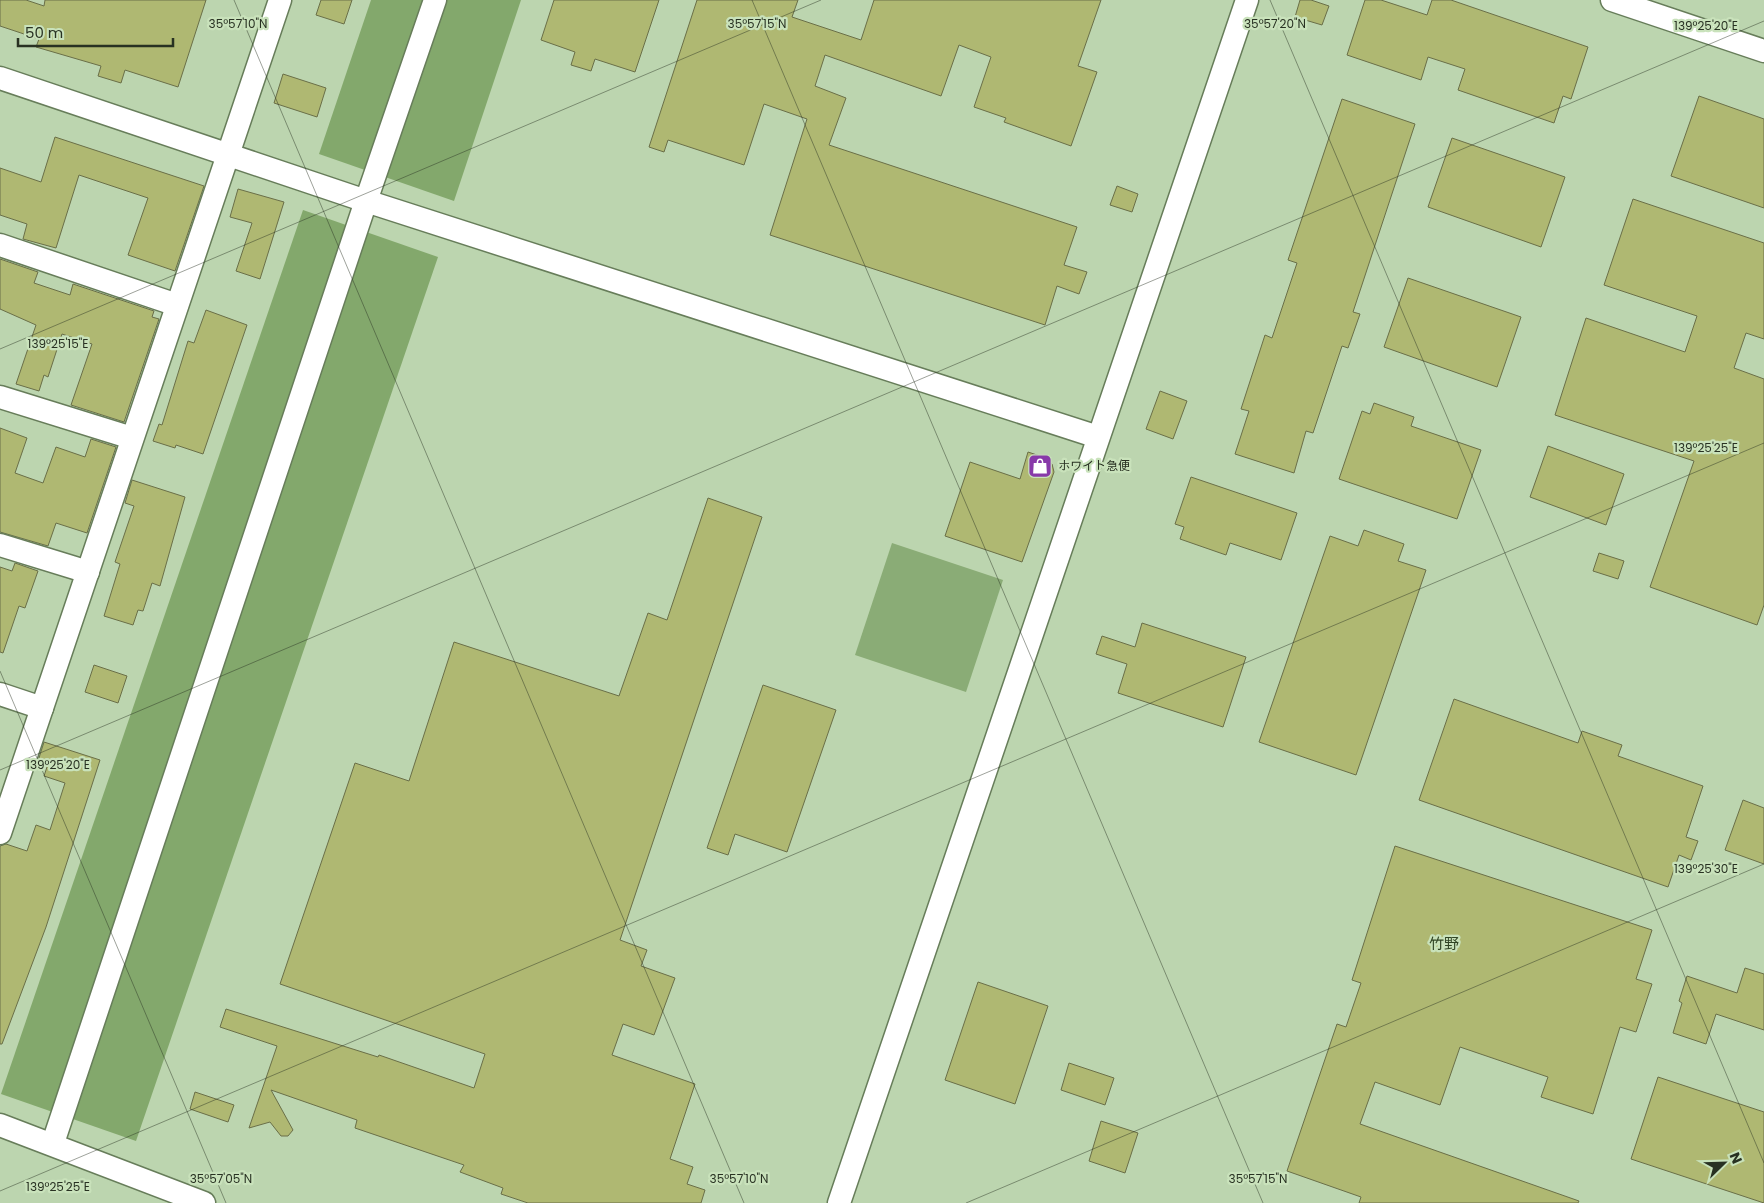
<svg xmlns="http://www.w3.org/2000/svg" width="1764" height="1203" viewBox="0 0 1764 1203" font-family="Poppins,'Noto Sans JP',sans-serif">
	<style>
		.green { fill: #8aac76 }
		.forest { fill: #83a86c }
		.building { fill: #afb872; stroke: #6a6f48 }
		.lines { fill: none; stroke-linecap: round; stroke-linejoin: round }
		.minor-casing { stroke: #677d5a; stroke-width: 25 }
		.minor { stroke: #fff; stroke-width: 22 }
		.ticks { fill: none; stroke: #283122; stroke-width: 1; stroke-opacity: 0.45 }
		.labels { text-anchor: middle; stroke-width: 4.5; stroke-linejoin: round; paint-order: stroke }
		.poi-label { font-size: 12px; fill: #283122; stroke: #c9e2bb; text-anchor: start }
		.quarter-label { font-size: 15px; fill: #304424; stroke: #c9e2bb }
		.ticks-label { font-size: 12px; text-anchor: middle; fill: #283122; stroke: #c9e2bb; stroke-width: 4.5; stroke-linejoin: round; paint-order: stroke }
	</style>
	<rect width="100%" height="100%" fill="#bcd5af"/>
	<path class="green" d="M 892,543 L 1003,580 L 966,692 L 855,655 Z"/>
	<g class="forest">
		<path d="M 371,0 L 521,0 L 454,201 L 319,154 Z"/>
		<path d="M 303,210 L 438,257 L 136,1141 L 1,1094 Z"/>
	</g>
	<g class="building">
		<path d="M 0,0 L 26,0 L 44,6 L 45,0 L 206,0 L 178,87 L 125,70 L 121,83 L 98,76 L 101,66 L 36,47 L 39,39 L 0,26 Z"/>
		<path d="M 321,0 L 352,0 L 344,24 L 316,15 Z"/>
		<path d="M 554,0 L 659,0 L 635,72 L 595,59 L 591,71 L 571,65 L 575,52 L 541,40 Z"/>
		<path d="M 697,0 L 798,0 L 792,17 L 861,40 L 874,0 L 1101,0 L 1078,66 L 1097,72 L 1071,146 L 1004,122 L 1006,118 L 974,107 L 991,57 L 959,45 L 941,96 L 825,55 L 815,86 L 846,98 L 829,145 L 1077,227 L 1064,265 L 1087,272 L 1079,294 L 1057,286 L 1045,325 L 770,235 L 807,119 L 764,104 L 744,165 L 668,140 L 664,152 L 649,147 Z"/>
		<path d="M 1300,0 L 1311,0 L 1329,6 L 1322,25 L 1295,17 Z"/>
		<path d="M 1365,0 L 1381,0 L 1427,15 L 1432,0 L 1451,0 L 1588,47 L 1571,99 L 1563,96 L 1554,123 L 1458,90 L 1465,69 L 1428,57 L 1421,80 L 1347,55 Z"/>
		<path d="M 283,74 L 326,88 L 317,117 L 274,103 Z"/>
		<path d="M 1699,96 L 1764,119 L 1764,208 L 1671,176 Z"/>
		<path d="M 1342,99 L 1415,124 L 1353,312 L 1360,314 L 1348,348 L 1342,346 L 1313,433 L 1306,431 L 1294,473 L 1235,454 L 1249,411 L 1241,409 L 1265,335 L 1272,338 L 1297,263 L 1288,260 Z"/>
		<path d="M 55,137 L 204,186 L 175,271 L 128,255 L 148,198 L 79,175 L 56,248 L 23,239 L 27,224 L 0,215 L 0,168 L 41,182 Z"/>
		<path d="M 1452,138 L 1565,177 L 1541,247 L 1428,207 Z"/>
		<path d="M 1117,186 L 1138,194 L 1132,212 L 1110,205 Z"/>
		<path d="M 238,189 L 284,202 L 260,279 L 236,271 L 252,223 L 230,217 Z"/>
		<path d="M 1633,199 L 1764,243 L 1764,339 L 1746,333 L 1734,368 L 1764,379 L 1764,605 L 1757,625 L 1650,587 L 1694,461 L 1555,415 L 1586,318 L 1685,352 L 1697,316 L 1604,285 Z"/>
		<path d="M 0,259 L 38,272 L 34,283 L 70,295 L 73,284 L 154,311 L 152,317 L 159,319 L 124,422 L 71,405 L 92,344 L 62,334 L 48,377 L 44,375 L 39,391 L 16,384 L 36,325 L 0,309 Z"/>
		<path d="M 1408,278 L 1521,317 L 1497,387 L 1384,347 Z"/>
		<path d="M 206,310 L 247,325 L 203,454 L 176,445 L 175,448 L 153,441 L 159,424 L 162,425 L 188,341 L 194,343 Z"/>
		<path d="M 1160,391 L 1187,401 L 1173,439 L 1146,429 Z"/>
		<path d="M 1374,403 L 1414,417 L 1411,426 L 1481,450 L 1457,519 L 1339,479 L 1362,411 L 1370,414 Z"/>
		<path d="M 0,428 L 27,438 L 15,473 L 43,483 L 56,447 L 85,457 L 91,439 L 116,447 L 87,533 L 56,523 L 48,546 L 0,532 Z"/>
		<path d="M 1548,446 L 1624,474 L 1606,525 L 1530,497 Z"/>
		<path d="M 1028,452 L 1046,458 L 1052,464 L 1054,472 L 1022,562 L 945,536 L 970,462 L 1020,479 Z"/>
		<path d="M 1191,477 L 1297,513 L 1281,560 L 1230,543 L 1226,555 L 1180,539 L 1184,527 L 1175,524 Z"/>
		<path d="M 132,480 L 185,497 L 160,586 L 152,583 L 143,611 L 138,610 L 133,625 L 104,616 L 120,564 L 115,562 L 134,506 L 125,503 Z"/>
		<path d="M 708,498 L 762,517 L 620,940 L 647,950 L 641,966 L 675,978 L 654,1035 L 623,1024 L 612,1055 L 695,1084 L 670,1159 L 693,1167 L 687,1184 L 705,1190 L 701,1203 L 528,1203 L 501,1194 L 503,1188 L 460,1172 L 464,1165 L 355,1128 L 357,1120 L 271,1090 L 293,1130 L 288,1136 L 281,1136 L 270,1122 L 249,1128 L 277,1046 L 220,1027 L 226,1009 L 378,1057 L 379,1055 L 474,1088 L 485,1054 L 280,984 L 355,763 L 409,781 L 454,642 L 619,696 L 648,613 L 667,620 Z"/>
		<path d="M 1364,530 L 1404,544 L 1398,561 L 1426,570 L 1356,775 L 1259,742 L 1330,536 L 1358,546 Z"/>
		<path d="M 1599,553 L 1624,561 L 1618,579 L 1593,571 Z"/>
		<path d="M 15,563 L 38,571 L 25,608 L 19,606 L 3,653 L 0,652 L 0,567 L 12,571 Z"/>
		<path d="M 1142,623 L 1246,657 L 1223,727 L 1118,693 L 1127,664 L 1096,654 L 1102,636 L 1135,647 Z"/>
		<path d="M 94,665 L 127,676 L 118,703 L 85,692 Z"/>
		<path d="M 763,685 L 836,710 L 787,852 L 735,834 L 728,855 L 707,848 Z"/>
		<path d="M 1454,699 L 1578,743 L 1582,731 L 1622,745 L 1618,756 L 1703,786 L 1686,837 L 1698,841 L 1691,860 L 1679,855 L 1668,887 L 1419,800 Z"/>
		<path d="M 44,742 L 100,760 L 46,927 L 2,1044 L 0,1044 L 0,846 L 6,844 L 27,851 L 36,825 L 50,830 L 65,783 L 44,776 L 48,764 L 38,761 Z"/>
		<path d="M 1743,800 L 1764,808 L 1764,864 L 1725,850 Z"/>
		<path d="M 1395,846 L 1652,930 L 1636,979 L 1652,984 L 1636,1032 L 1620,1027 L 1593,1114 L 1541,1097 L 1548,1077 L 1460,1047 L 1440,1105 L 1375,1082 L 1360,1124 L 1579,1201 L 1578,1203 L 1359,1203 L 1361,1197 L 1287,1171 L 1337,1024 L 1346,1027 L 1361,983 L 1352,980 Z"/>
		<path d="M 1745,968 L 1764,974 L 1764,1030 L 1716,1014 L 1706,1044 L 1673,1033 L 1682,1003 L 1679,1001 L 1687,976 L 1737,993 Z"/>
		<path d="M 978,982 L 1048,1006 L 1015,1104 L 945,1080 Z"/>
		<path d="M 1069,1063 L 1114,1078 L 1105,1105 L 1061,1090 Z"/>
		<path d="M 1658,1077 L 1764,1112 L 1764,1203 L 1631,1159 Z"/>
		<path d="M 195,1092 L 234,1105 L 228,1122 L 190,1109 Z"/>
		<path d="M 1101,1121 L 1138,1133 L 1125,1173 L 1089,1161 Z"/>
	</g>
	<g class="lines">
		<g class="minor-casing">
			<g id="minor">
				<path d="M 1612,0 L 1764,51"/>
				<path d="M 0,78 L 366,201 L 1098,437"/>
				<path d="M 0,245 L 177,305"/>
				<path d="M 0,397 L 132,438"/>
				<path d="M 0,545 L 88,572"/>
				<path d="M 0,694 L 42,708"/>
				<path d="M 0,833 L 280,0"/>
				<path d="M 0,1125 L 204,1203"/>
				<path d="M 53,1143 L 366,201 L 435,0"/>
				<path d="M 839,1203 L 1247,0"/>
			</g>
		</g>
		<use href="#minor" class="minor"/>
	</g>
	<path class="ticks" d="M 234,0 L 744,1203M 752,0 L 1263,1203M 1270,0 L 1764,1163M 0,349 L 821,0M 0,671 L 226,1203M 0,770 L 1764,21M 0,1191 L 1764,443M 966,1203 L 1764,864"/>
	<defs>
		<g id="shop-square" transform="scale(1.25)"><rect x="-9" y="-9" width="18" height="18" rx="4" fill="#8839a9" stroke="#c9e2bb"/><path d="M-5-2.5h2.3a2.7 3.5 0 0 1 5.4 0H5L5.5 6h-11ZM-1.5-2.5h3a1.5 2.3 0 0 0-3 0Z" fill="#fff"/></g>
	</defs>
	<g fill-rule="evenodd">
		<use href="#shop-square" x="1040" y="466"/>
	</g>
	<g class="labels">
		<g class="poi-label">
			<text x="1058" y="470">ホワイト急便</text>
		</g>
		<g class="quarter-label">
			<text x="1444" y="949">竹野</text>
		</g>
	</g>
	<g class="ticks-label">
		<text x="238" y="28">35°57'10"N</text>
		<text x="757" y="28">35°57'15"N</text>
		<text x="1275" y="28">35°57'20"N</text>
		<text x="1706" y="30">139°25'20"E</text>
		<text x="58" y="348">139°25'15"E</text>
		<text x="1706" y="452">139°25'25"E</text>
		<text x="58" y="769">139°25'20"E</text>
		<text x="1706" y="873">139°25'30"E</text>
		<text x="221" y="1183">35°57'05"N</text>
		<text x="739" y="1183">35°57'10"N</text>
		<text x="1258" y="1183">35°57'15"N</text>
		<text x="58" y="1191">139°25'25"E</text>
	</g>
	<g transform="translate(1724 1163) rotate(67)" stroke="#c9e2bb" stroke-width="4" paint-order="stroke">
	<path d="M0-4L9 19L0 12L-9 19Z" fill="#283122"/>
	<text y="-8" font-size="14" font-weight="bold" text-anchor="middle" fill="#283122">N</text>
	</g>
	<path d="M18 38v8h155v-8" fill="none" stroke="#283122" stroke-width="2.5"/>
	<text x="25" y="38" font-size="15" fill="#283122" stroke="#c9e2bb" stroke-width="4" paint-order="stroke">50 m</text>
</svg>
